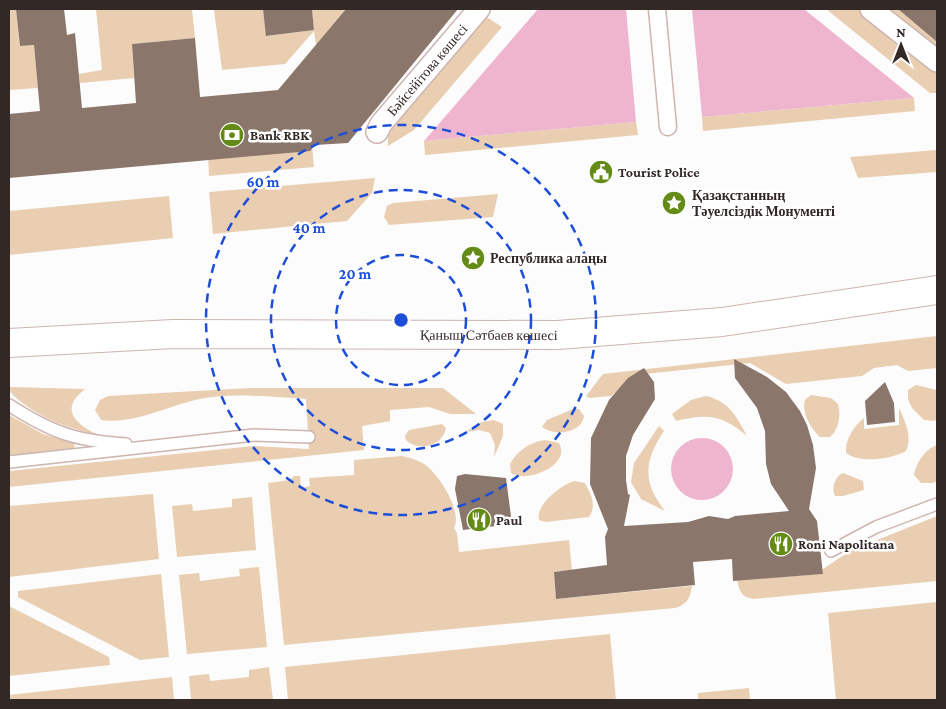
<svg xmlns="http://www.w3.org/2000/svg" width="946" height="709" viewBox="0 0 946 709" font-family="'Crimson Pro',serif">
	<style>
		.green { fill: #e9ceb1 }
		.water { fill: #efb5cf }
		.building { fill: #8a766b }
		.lines { fill: none; stroke-linecap: round; stroke-linejoin: round }
		.service-casing { stroke: #cdb5b0; stroke-width: 14 }
		.pedestrian-casing { stroke: #cdb5b0; stroke-width: 19 }
		.minor-casing { stroke: #cdb5b0; stroke-width: 24 }
		.secondary-casing { stroke: #cdb5b0; stroke-width: 30 }
		.service { stroke: #fff; stroke-width: 11 }
		.pedestrian { stroke: #fff; stroke-width: 16 }
		.minor { stroke: #fff; stroke-width: 21 }
		.secondary { stroke: #fff; stroke-width: 28 }
		.ring { fill: none; stroke: #1d4ed8; stroke-width: 2.5; stroke-dasharray: 9 6 }
		.labels { text-anchor: middle; stroke-width: 5; stroke-linejoin: round; paint-order: stroke }
		.street-label { font-size: 14px; fill: #322826; stroke: #fff }
		.poi-label { font-size: 14px; font-weight: bold; fill: #322826; stroke: #fff; text-anchor: start }
		.centre { fill: #1d4ed8; stroke: #fff; stroke-width: 2.5 }
		.ring-label { font-size: 15px; text-anchor: middle; font-weight: bold; fill: #1d4ed8; stroke: #fff; stroke-width: 5; stroke-linejoin: round; paint-order: stroke }
	</style>
	<rect width="100%" height="100%" fill="#fcfcfc"/>
	<g class="green">
		<path d="M 9,9 L 16,9 L 20,46 L 34,45 L 38,88 L 9,90 Z"/>
		<path d="M 96,9 L 192,9 L 195,38 L 132,44 L 134,78 L 80,83 L 79,74 L 102,70 Z"/>
		<path d="M 263,9 L 267,36 L 314,30 L 312,9 L 346,9 L 316,45 L 314,31 L 285,64 L 222,70 L 214,10 Z"/>
		<path d="M 826,9 L 858,9 L 937,71 L 937,93 L 930,93 Z"/>
		<path d="M 879,9 L 898,9 L 937,42 L 937,55 Z"/>
		<path d="M 482,14 L 502,27 L 414,130 L 388,146 L 388,129 Z"/>
		<path d="M 914,98 L 915,111 L 703,131 L 702,117 Z"/>
		<path d="M 636,122 L 638,135 L 425,155 L 424,141 Z"/>
		<path d="M 312,146 L 314,167 L 209,176 L 208,155 Z"/>
		<path d="M 937,150 L 937,172 L 858,178 L 850,157 Z"/>
		<path d="M 375,178 L 372,193 L 347,221 L 213,234 L 209,192 Z"/>
		<path d="M 498,194 L 493,217 L 389,225 L 384,217 L 387,206 L 393,203 Z"/>
		<path d="M 169,196 L 173,238 L 9,255 L 9,211 Z"/>
		<path d="M 937,336 L 937,368 L 908,371 L 897,365 L 874,368 L 862,376 L 786,384 L 750,363 L 635,375 L 611,396 L 589,398 L 586,396 L 603,374 Z"/>
		<path d="M 916,385 L 937,390 L 937,418 L 935,421 L 924,420 L 912,408 L 908,399 L 908,390 Z"/>
		<path d="M 9,387 L 85,389 C 57,410 78,426 101,436 C 72,429 48,422 24,404 C 18,399 10,395 9,387 Z"/>
		<path d="M 250,388 L 443,388 L 476,414 L 450,414 L 429,407 L 390,410 L 390,421 L 362,426 L 364,450 L 9,487 L 9,471 L 254,446 L 309,449 L 306,399 C 270,397 230,392 195,400 C 163,408 134,424 101,420 L 95,410 L 100,400 L 108,396 Z"/>
		<path d="M 811,395 L 831,398 L 838,404 C 841,415 839,429 830,437 L 820,437 C 811,429 801,412 805,400 Z"/>
		<path d="M 706,396 C 729,401 737,417 747,436 C 723,415 707,413 676,421 L 672,414 L 691,400 Z"/>
		<path d="M 899,408 C 905,421 913,437 906,451 C 891,459 861,464 846,453 C 845,440 853,427 864,418 L 864,429 L 899,425 Z"/>
		<path d="M 573,409 L 579,409 L 584,416 C 582,433 554,437 542,427 L 547,420 Z"/>
		<path d="M 9,415 L 43,434 L 74,443 L 75,451 L 9,455 Z"/>
		<path d="M 494,420 L 503,424 L 503,436 L 494,457 L 495,445 L 490,433 L 479,430 L 465,432 L 482,422 Z"/>
		<path d="M 442,424 L 446,428 C 443,446 418,452 406,440 L 405,436 L 409,430 Z"/>
		<path d="M 659,426 L 664,431 C 644,461 642,482 665,511 L 641,499 L 631,482 L 634,463 Z"/>
		<path d="M 545,440 L 559,443 C 572,465 526,484 511,473 L 510,464 C 517,451 530,442 545,440 Z"/>
		<path d="M 937,445 L 937,481 L 933,483 L 921,483 L 914,475 C 916,463 925,449 937,445 Z"/>
		<path d="M 402,456 C 410,458 416,459 424,464 C 438,473 463,511 454,528 L 457,533 L 459,552 L 569,540 L 572,570 L 554,572 L 556,599 L 692,586 C 690,598 688,604 675,608 L 284,645 L 268,483 L 290,480 L 294,476 L 300,476 L 301,488 L 310,486 L 309,478 L 354,475 L 354,460 Z"/>
		<path d="M 843,473 L 863,481 L 864,490 L 843,496 L 835,496 C 831,489 835,476 843,473 Z"/>
		<path d="M 574,481 L 585,483 C 591,494 597,506 589,517 L 546,522 L 539,520 C 535,505 561,485 574,481 Z"/>
		<path d="M 153,494 L 159,559 L 9,577 L 9,506 Z"/>
		<path d="M 252,497 L 256,550 L 177,557 L 172,506 L 192,504 L 193,511 L 232,507 L 232,499 Z"/>
		<path d="M 937,516 L 937,581 L 754,599 C 741,597 740,592 737,580 L 823,574 L 823,569 L 850,551 Z"/>
		<path d="M 259,567 L 267,647 L 187,654 L 179,575 L 199,573 L 200,581 L 240,576 L 239,569 Z"/>
		<path d="M 161,574 L 169,657 L 140,660 L 18,597 L 18,591 Z"/>
		<path d="M 937,602 L 937,700 L 836,700 L 828,613 Z"/>
		<path d="M 9,606 L 109,657 L 110,665 L 9,676 Z"/>
		<path d="M 610,634 L 616,700 L 288,700 L 285,667 Z"/>
		<path d="M 269,667 L 273,700 L 191,700 L 189,676 L 209,674 L 210,681 L 249,677 L 249,670 Z"/>
		<path d="M 172,677 L 174,700 L 9,700 L 9,695 Z"/>
		<path d="M 749,688 L 750,700 L 698,700 L 698,693 Z"/>
	</g>
	<g class="water">
		<path d="M 538,9 L 626,9 L 636,122 L 424,141 Z"/>
		<path d="M 692,9 L 804,9 L 914,98 L 702,117 Z"/>
		<circle cx="702" cy="469" r="31"/>
	</g>
	<g class="building">
		<path d="M 16,9 L 64,9 L 67,35 L 75,33 L 82,108 L 136,103 L 132,44 L 195,38 L 200,97 L 278,90 L 346,9 L 458,9 L 348,143 L 315,145 L 310,151 L 9,178 L 9,114 L 40,111 L 34,45 L 20,46 Z"/>
		<path d="M 263,9 L 312,9 L 314,30 L 266,36 Z"/>
		<path d="M 898,9 L 937,9 L 937,42 Z"/>
		<path d="M 734,359 L 767,377 L 786,392 L 800,411 L 807,425 L 813,445 L 816,468 L 809,509 L 817,521 L 823,574 L 733,581 L 732,559 L 693,562 L 695,585 L 556,599 L 554,572 L 607,565 L 605,537 L 608,529 L 590,484 L 591,438 L 609,400 L 628,378 L 644,368 L 654,382 L 655,399 L 633,435 L 626,456 L 626,480 L 628,494 L 630,495 L 624,526 L 688,522 L 709,516 L 728,519 L 735,516 L 789,511 L 771,484 L 766,464 L 765,431 L 757,408 L 735,378 Z"/>
		<path d="M 885,382 L 894,403 L 895,422 L 867,425 L 865,401 Z"/>
		<path d="M 465,474 L 506,478 L 512,524 L 463,530 L 455,489 L 457,476 Z"/>
	</g>
	<g class="lines">
		<g class="service-casing">
			<g id="service">
				<path d="M 9,405 C 51,432 75,441 126,444"/>
				<path d="M 9,462 L 254,435 L 309,437"/>
				<path d="M 831,551 L 876,527 L 937,504"/>
			</g>
		</g>
		<g class="pedestrian-casing">
			<path id="pedestrian" d="M 657,9 L 668,127"/>
		</g>
		<g class="minor-casing">
			<g id="minor">
				<path d="M 871,9 L 937,61"/>
				<path id="s1" d="M 377,132 L 381,124 L 479,9"/>
			</g>
		</g>
		<g class="secondary-casing">
			<g id="secondary">
				<path id="s2" d="M 9,343 L 173,334 L 558,335 L 722,322 L 937,290"/>
			</g>
		</g>
		<use href="#service" class="service"/>
		<use href="#pedestrian" class="pedestrian"/>
		<use href="#minor" class="minor"/>
		<use href="#secondary" class="secondary"/>
	</g>
	<g class="ring">
		<circle cx="401" cy="320" r="65"/>
		<circle cx="401" cy="320" r="130"/>
		<circle cx="401" cy="320" r="195"/>
	</g>
	<defs>
		<g id="bank-disc" transform="scale(1.25)"><circle r="9.5" fill="#638b16" stroke="#fff"/><path d="M-6-4H6V4H-6ZM0-2.3a2.3 2.3 0 1 0 0 4.6a2.3 2.3 0 1 0 0-4.6Z" fill="#fff"/></g>
		<g id="civic-disc" transform="scale(1.25)"><circle r="9.5" fill="#638b16" stroke="#fff"/><path d="M-.6-6.5H3V-4.5H.6V-3L4-1V1h2V6H-6V1h2V-1L-.6-3ZM-1.2 2.5V6h2.4V2.5Z" fill="#fff"/></g>
		<g id="sight-disc" transform="scale(1.25)"><circle r="9.5" fill="#638b16" stroke="#fff"/><path d="M0-6L1.8-2.2L6-1.7L2.9 1.2L3.7 5.4L0 3.3L-3.7 5.4L-2.9 1.2L-6-1.7L-1.8-2.2Z" fill="#fff"/></g>
		<g id="restaurant-disc" transform="scale(1.25)"><circle r="9.5" fill="#638b16" stroke="#fff"/><path d="M-5-6h1v4h1v-4h1v4h1v-4h1v5L-1.5 .5V6h-2V.5L-5-1ZM5-6V6H3V1.5H1.5Q1.5-4 5-6Z" fill="#fff"/></g>
	</defs>
	<g fill-rule="evenodd">
		<use href="#bank-disc" x="232" y="135"/>
		<use href="#civic-disc" x="601" y="172"/>
		<use href="#sight-disc" x="674" y="203"/>
		<use href="#sight-disc" x="473" y="258"/>
		<use href="#restaurant-disc" x="479" y="520"/>
		<use href="#restaurant-disc" x="781" y="544"/>
	</g>
	<g class="labels">
		<g class="street-label">
			<text dy="5" stroke="none"><textPath href="#s1" startOffset="80">Бәйсейітова көшесі</textPath></text>
			<text dy="5" stroke="none"><textPath href="#s2" startOffset="480">Қаныш Сәтбаев көшесі</textPath></text>
		</g>
		<g class="poi-label">
			<text x="250" y="140">Bank RBK</text>
			<text x="618" y="177">Tourist Police</text>
			<text x="692" y="200">Қазақстанның<tspan x="692" dy="16">Тәуелсіздік Монументі</tspan></text>
			<text x="490" y="263">Республика алаңы</text>
			<text x="496" y="525">Paul</text>
			<text x="798" y="549">Roni Napolitana</text>
		</g>
	</g>
	<circle cx="401" cy="320" r="8" class="centre"/>
	<g class="ring-label">
		<text x="263" y="187">60 m</text>
		<text x="309" y="233">40 m</text>
		<text x="355" y="279">20 m</text>
	</g>
	<rect width="946" height="709" fill="none" stroke="#322826" stroke-width="20"/>
	<g transform="translate(901 45)" stroke="#ffffff" stroke-width="4" paint-order="stroke">
	<path d="M0-4L9 19L0 12L-9 19Z" fill="#322826"/>
	<text y="-8" font-size="14" font-weight="bold" text-anchor="middle" fill="#322826">N</text>
	</g>
</svg>
